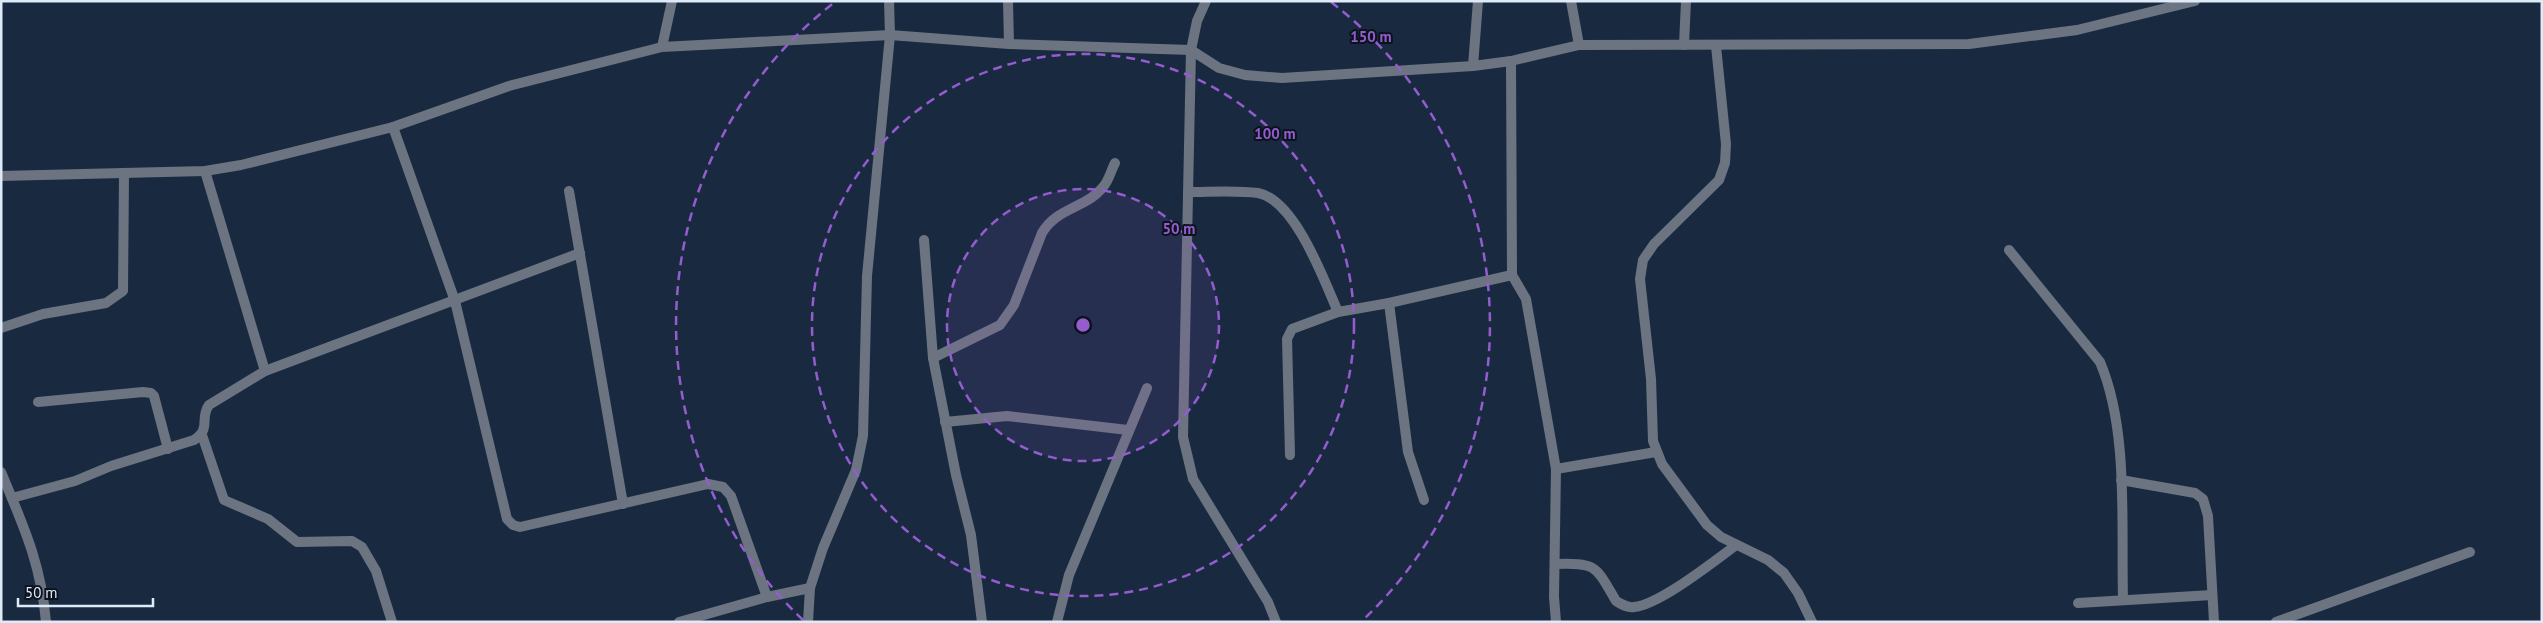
<svg xmlns="http://www.w3.org/2000/svg" width="2543" height="623" viewBox="0 0 2543 623" font-family="'PT Sans',sans-serif">
	<style>
		.lines { fill: none; stroke-linecap: round; stroke-linejoin: round }
		.minor { stroke: #6b7480; stroke-width: 10 }
		.tertiary { stroke: #6b7480; stroke-width: 10 }
		.ring { fill: none; stroke: #945cce; stroke-width: 2.5; stroke-dasharray: 9 6 }
		.centre { fill: #945cce; stroke: #0b131c; stroke-width: 2.5 }
		.ring-label { font-size: 15px; text-anchor: middle; font-weight: bold; fill: #945cce; stroke: #0b131c; stroke-width: 4; stroke-linejoin: round; paint-order: stroke }
	</style>
	<rect width="100%" height="100%" fill="#192a40"/>
	<g class="lines">
		<g class="minor">
			<path d="M 1008,1 L 1009,44"/>
			<path d="M 1571,1 L 1579,45"/>
			<path d="M 1684,45 L 1686,1"/>
			<path d="M 1716,46 L 1726,144 L 1725,163 L 1719,180 L 1654,244 L 1643,260 L 1640,279 L 1651,379 L 1653,441 L 1662,464 L 1707,525 L 1721,537 L 1768,560 L 1784,573 L 1798,593 L 1812,622"/>
			<path d="M 662,47 L 672,1"/>
			<path d="M 1511,61 L 1512,275 L 1526,299 L 1556,469 L 1554,597 L 1556,622"/>
			<path d="M 1473,66 L 1478,1"/>
			<path d="M 393,127 L 455,301 L 507,519 L 513,525 L 520,527 L 708,484 L 723,487 L 731,496 L 767,597"/>
			<path d="M 205,171 L 265,371"/>
			<path d="M 1,176 L 205,171 L 241,165 L 393,127 L 509,86 L 662,47 L 890,35 L 1009,44 L 1191,50 L 1219,68 L 1245,75 L 1282,78 L 1473,66 L 1511,61 L 1579,45 L 1969,44 L 2077,30 L 2195,1"/>
			<path d="M 569,191 L 623,504"/>
			<path d="M 1188,192 C 1210,192 1236,190 1258,193 C 1295,200 1324,280 1338,312"/>
			<path d="M 924,240 L 933,358 L 956,475 L 971,535 L 982,622"/>
			<path d="M 2009,250 L 2100,362 C 2129,430 2121,525 2123,599"/>
			<path d="M 1389,303 L 1408,452 L 1424,500"/>
			<path d="M 1,328 L 43,314 L 106,303 L 123,291 L 124,175"/>
			<path d="M 933,358 L 1000,325 L 1014,305 L 1042,233 C 1057,207 1087,208 1103,187 C 1109,181 1111,170 1115,163"/>
			<path d="M 38,402 L 143,392 L 151,393 L 154,396 L 168,449"/>
			<path d="M 945,422 L 1007,416 L 1128,430"/>
			<path d="M 202,435 L 224,500 L 268,519 L 297,542 L 352,541 L 362,547 L 376,571 L 392,622"/>
			<path d="M 1290,455 L 1287,339 L 1292,329 L 1338,312 L 1389,303 L 1512,275"/>
			<path d="M 1556,469 L 1656,452"/>
			<path d="M 1,472 C 23,525 41,563 46,622"/>
			<path d="M 2121,480 L 2195,493 L 2203,499 L 2208,516 L 2214,622"/>
			<path d="M 12,498 L 75,481 L 111,466 L 194,440 C 212,428 199,419 209,405 L 265,371 L 580,253"/>
			<path d="M 1555,564 C 1597,563 1595,565 1616,601 C 1621,604 1627,608 1634,607 C 1659,605 1713,562 1735,546"/>
			<path d="M 2078,603 L 2212,595"/>
			<path d="M 679,622 L 767,597 L 810,588"/>
			<path d="M 808,622 L 810,588 L 823,548 L 856,470 L 863,436 L 867,276 L 890,35 L 889,1"/>
			<path d="M 1057,622 L 1069,575 L 1147,388"/>
			<path d="M 2276,622 L 2470,552"/>
		</g>
		<path class="tertiary" d="M 1206,1 L 1197,21 L 1191,50 L 1183,437 L 1193,479 L 1268,602 L 1276,622"/>
	</g>
	<circle cx="1083" cy="325" r="136" fill="#945cce" fill-opacity=".12"/>
	<g class="ring">
		<circle cx="1083" cy="325" r="136"/>
		<circle cx="1083" cy="325" r="271"/>
		<path d="M803 620A407 407 0 0 1 835 2M1331 2A407 407 0 0 1 1363 620"/>
	</g>
	<circle cx="1083" cy="325" r="8" class="centre"/>
	<g class="ring-label">
		<text x="1371" y="42">150 m</text>
		<text x="1275" y="139">100 m</text>
		<text x="1179" y="234">50 m</text>
	</g>
	<rect width="2543" height="623" fill="none" stroke="#dfeaf9" stroke-width="5"/>
	<path d="M18 598v8h135v-8" fill="none" stroke="#dfeaf9" stroke-width="2.5"/>
	<text x="25" y="598" font-size="15" fill="#dfeaf9" stroke="#0b131c" stroke-width="4" paint-order="stroke">50 m</text>
</svg>
